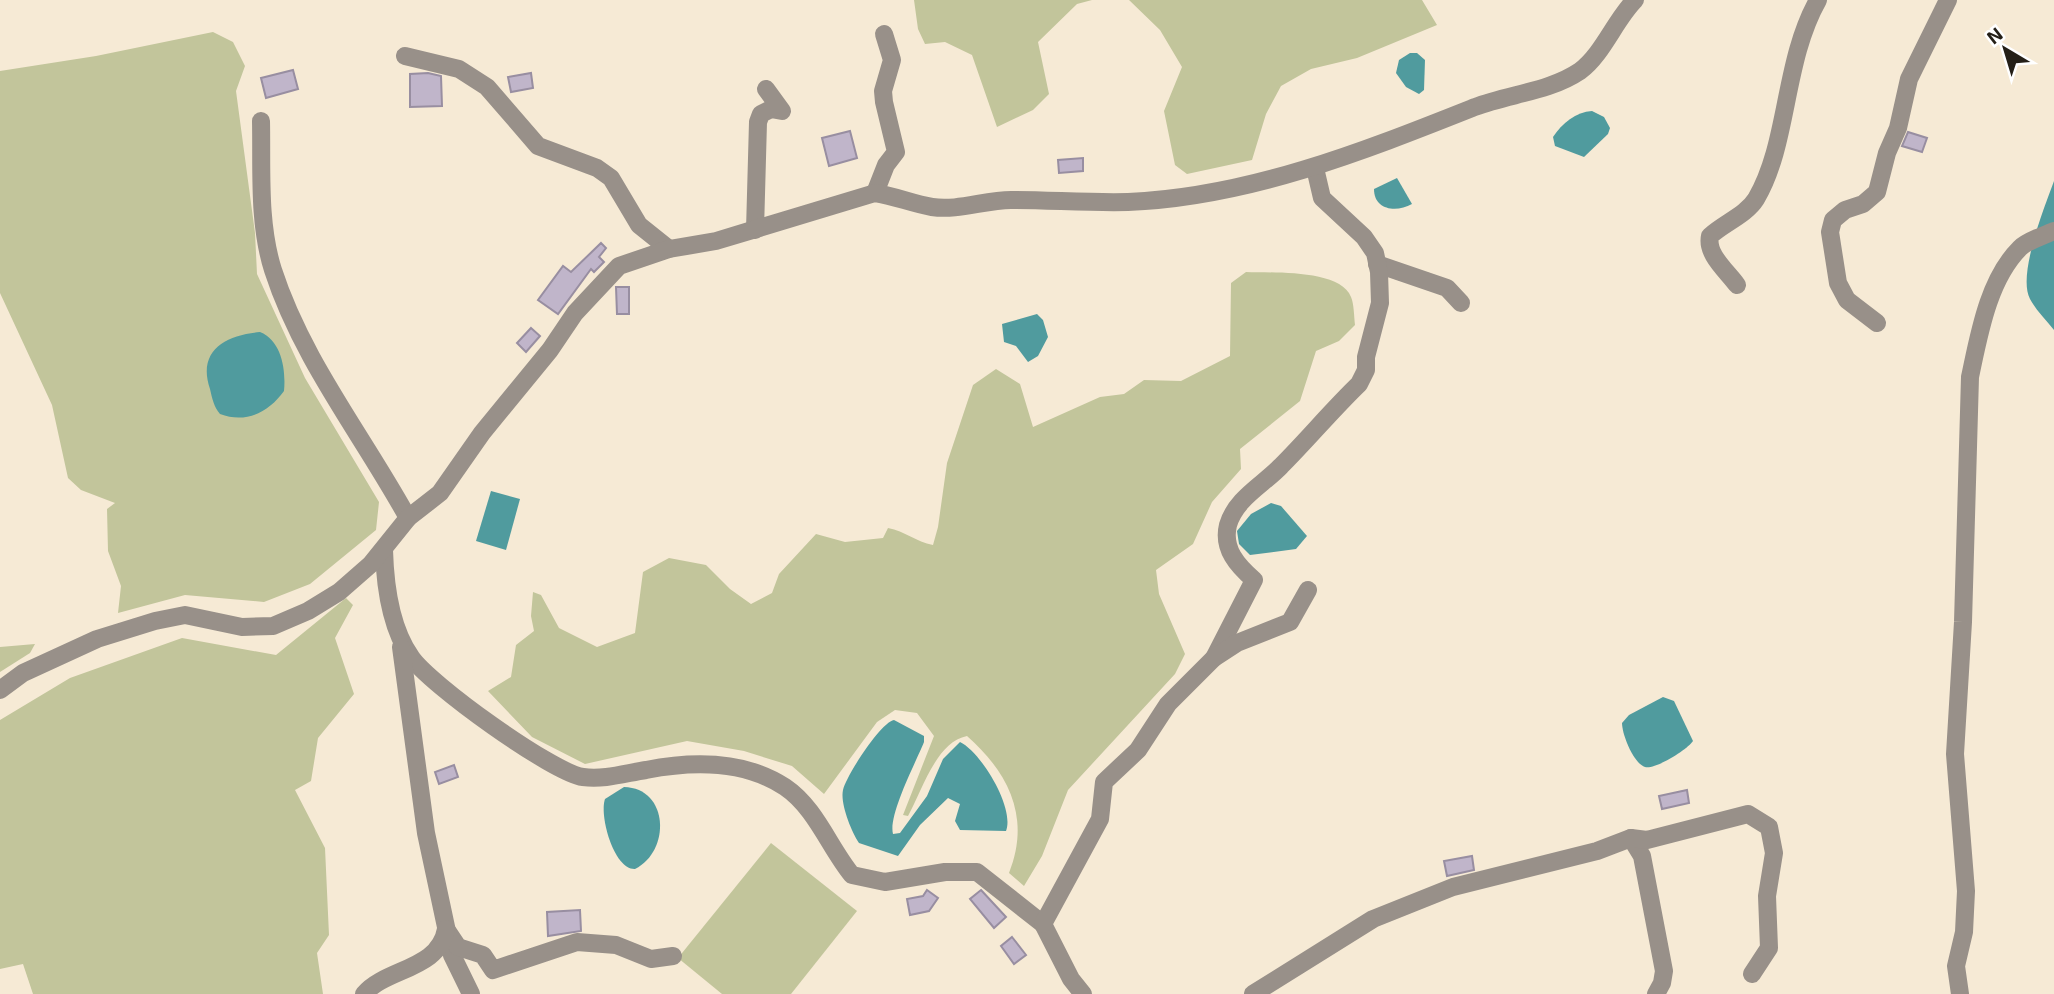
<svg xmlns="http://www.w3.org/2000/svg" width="2054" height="994" viewBox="0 0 2054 994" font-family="'Exo 2',sans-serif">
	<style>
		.green { fill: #c2c59b }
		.water { fill: #509b9e }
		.building { fill: #c0b5ca; stroke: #988ea1; stroke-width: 2 }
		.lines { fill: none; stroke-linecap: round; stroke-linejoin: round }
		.minor { stroke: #989089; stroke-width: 18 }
	</style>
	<rect width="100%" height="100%" fill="#f6ead5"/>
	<g class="green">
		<path d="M 914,0 L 1092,0 L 1077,4 L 1038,42 L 1049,94 L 1033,110 L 997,127 L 972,55 L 945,42 L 925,44 L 918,29 Z"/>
		<path d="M 1129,0 L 1422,0 L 1437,25 L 1357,58 L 1311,69 L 1281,86 L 1266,114 L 1252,160 L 1187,174 L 1175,165 L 1164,111 L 1182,67 L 1160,30 Z"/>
		<path d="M 213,32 L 233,42 L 245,66 L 236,91 L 255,233 L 257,274 L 305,378 L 379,502 L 376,530 L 310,584 L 264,602 L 185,595 L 118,613 L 121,586 L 108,551 L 107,509 L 115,503 L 81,490 L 68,478 L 52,405 L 0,293 L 0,71 L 96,56 Z"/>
		<path d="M 1246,272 C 1271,273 1340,269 1351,297 C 1354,304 1354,316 1355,325 L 1339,341 L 1316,351 L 1300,401 L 1240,449 L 1241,469 L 1212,502 L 1193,544 L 1156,570 L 1159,594 L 1185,654 L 1175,674 L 1068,790 L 1042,856 L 1024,886 L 1009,873 C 1031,818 1009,773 967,736 C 936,742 922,791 908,816 L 903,815 L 934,736 L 917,713 L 895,710 L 877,722 L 824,794 L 792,766 L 744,751 L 687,741 L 585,764 L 532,737 L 488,691 L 511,677 L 516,645 L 534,631 L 531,616 L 533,592 L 541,595 L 559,628 L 597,647 L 635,633 L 643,572 L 669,558 L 706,565 L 730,589 L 751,604 L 772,593 L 779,574 L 816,534 L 845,542 L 883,538 L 888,528 C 905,531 916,542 933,545 L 938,527 L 947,463 L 973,385 L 996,369 L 1020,384 L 1033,427 L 1100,397 L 1124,394 L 1144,380 L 1181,381 L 1230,356 L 1231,283 Z"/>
		<path d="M 346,598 L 353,605 L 335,638 L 354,694 L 318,738 L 311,781 L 295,790 L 325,848 L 329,935 L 317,953 L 323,994 L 33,994 L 23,964 L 0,969 L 0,720 L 70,678 L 182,638 L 276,655 Z"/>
		<path d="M 35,644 L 30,653 L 0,672 L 0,647 Z"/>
		<path d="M 771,843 L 857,911 L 791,994 L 722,994 L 678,958 Z"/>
	</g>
	<g class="water">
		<path d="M 1410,53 L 1417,53 L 1425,60 L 1424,90 L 1419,94 L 1406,87 L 1396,73 L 1399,60 Z"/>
		<path d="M 1592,111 L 1604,117 L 1610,128 L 1608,134 L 1584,157 L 1555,146 L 1553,137 C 1562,123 1576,112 1592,111 Z"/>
		<path d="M 1397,178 L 1412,204 C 1396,213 1374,210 1374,189 Z"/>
		<path d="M 2054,181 L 2054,330 C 2046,320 2036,310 2030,299 C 2017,275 2045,206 2054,181 Z"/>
		<path d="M 1037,314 L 1043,320 L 1048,337 L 1038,356 L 1028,362 L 1016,346 L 1004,342 L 1002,324 Z"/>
		<path d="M 260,332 C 282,341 286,370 284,391 C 269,412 246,424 220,414 C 214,407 212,398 210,389 C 197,351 225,335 260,332 Z"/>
		<path d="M 491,491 L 520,499 L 506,550 L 476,541 Z"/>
		<path d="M 1271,503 L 1281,506 L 1307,536 L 1296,549 L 1250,555 L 1239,544 L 1237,531 L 1251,514 Z"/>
		<path d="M 1663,697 L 1674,701 L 1693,741 C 1688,749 1655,770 1645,767 C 1633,763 1622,734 1622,723 L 1629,715 Z"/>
		<path d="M 894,720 L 924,736 L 924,742 C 916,762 888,815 893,834 L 900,833 L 927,796 L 943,759 L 960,742 C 981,752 1015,808 1006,831 L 960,830 L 955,821 L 960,804 L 948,798 L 920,825 L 898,856 L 859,843 C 851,831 840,803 843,790 C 846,776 881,722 894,720 Z"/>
		<path d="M 624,787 C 669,788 671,851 635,869 C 614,870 599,816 605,799 Z"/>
	</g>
	<g class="building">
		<path d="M 293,70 L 298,89 L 266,98 L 261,78 Z"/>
		<path d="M 428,73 L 441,76 L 442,106 L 410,107 L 410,74 Z"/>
		<path d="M 531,73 L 533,88 L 511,92 L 508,77 Z"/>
		<path d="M 850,131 L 857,158 L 829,166 L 822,138 Z"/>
		<path d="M 1908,132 L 1927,138 L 1922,152 L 1902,146 Z"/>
		<path d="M 1083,158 L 1083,171 L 1059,173 L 1058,160 Z"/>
		<path d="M 601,243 L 606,248 L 599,257 L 604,262 L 594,272 L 591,269 L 558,314 L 538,300 L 563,266 L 571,272 Z"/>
		<path d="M 616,287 L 629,287 L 629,314 L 617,314 Z"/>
		<path d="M 531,328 L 540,336 L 526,352 L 517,343 Z"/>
		<path d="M 454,765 L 458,777 L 439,784 L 435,772 Z"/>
		<path d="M 1687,790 L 1689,803 L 1662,809 L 1659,796 Z"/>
		<path d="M 1472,856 L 1474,870 L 1447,876 L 1444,861 Z"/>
		<path d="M 927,890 L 938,898 L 929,911 L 910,915 L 907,899 L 923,896 Z"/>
		<path d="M 981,890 L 1006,917 L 994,928 L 970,899 Z"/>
		<path d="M 580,910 L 581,931 L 548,936 L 547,912 Z"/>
		<path d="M 1012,937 L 1026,955 L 1014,964 L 1001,946 Z"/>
	</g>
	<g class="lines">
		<g class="minor">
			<path d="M 405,56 L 459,69 L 487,87 L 538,146 L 597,168 L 611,178 L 639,225 L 669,249"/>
			<path d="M 261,121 C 262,169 258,223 273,270 C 302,360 363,436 408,518"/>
			<path d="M 875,193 L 886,165 L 896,152 L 884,102 L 883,91 L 892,60 L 884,34"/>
			<path d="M 755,230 L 758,122 L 761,114 L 771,109 L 782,111 L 766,89"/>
			<path d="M 1377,264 L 1447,288 L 1461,303"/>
			<path d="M 1737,285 C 1726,270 1706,254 1710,236 C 1724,223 1746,215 1756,199 C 1789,143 1783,62 1818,0"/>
			<path d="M 1877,323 L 1847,300 L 1838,283 L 1830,232 L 1833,220 L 1845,210 L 1863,204 L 1877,192 L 1887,153 L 1898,128 L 1909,79 L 1948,0"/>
			<path d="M 384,550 C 385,586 390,627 411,657 C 429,684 553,773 583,777 C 604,780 626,773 646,770 C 692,761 744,760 785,787 C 816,808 829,847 852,875 L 885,882 L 945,872 L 977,872 L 1043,924 L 1071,979 L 1083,994"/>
			<path d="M 401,647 L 426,833 L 452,955 L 471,994"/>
			<path d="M 1214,658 L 1254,580 C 1238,566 1222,549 1228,525 C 1236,498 1263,485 1281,466 C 1308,439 1332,410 1359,384 L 1366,370 L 1366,357 L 1380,303 L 1379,272 L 1375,253 L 1364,237 L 1322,198 L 1315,168"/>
			<path d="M 0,690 L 23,673 L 97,639 L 155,621 L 185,615 L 242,627 L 273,626 L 308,611 L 339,592 L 371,564 L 408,518 L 440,493 L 482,433 L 550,350 L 575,313 L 619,266 L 669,249 L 716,241 L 875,193 C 895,196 913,204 932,207 C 958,211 985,200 1011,200 C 1050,200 1089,203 1128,202 C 1249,197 1364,151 1475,107 C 1508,94 1549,92 1580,71 C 1603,54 1615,20 1635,0"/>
			<path d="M 1631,838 L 1642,856 L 1664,971 L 1662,983 L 1656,994"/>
			<path d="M 1043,924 L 1100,819 L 1104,782 L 1138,750 L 1168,704 L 1214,658 L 1237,643 L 1290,622 L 1308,590"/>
			<path d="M 448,932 L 458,947 L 483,955 L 493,970 L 577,942 L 616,945 L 651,959 L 673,956"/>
			<path d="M 364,994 C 386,968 439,970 446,929"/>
			<path d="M 1253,994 L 1373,919 L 1453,887 L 1597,851 L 1631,838 L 1647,840 L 1748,814 L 1769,827 L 1774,853 L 1767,896 L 1769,948 L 1752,974"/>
			<path d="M 1960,994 L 1956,966 L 1964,932 L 1966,891 L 1955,754 L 1963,622 L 1970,377 C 1979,335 1988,280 2020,248 C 2028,240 2043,236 2054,231"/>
		</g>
	</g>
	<g transform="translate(2005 49) rotate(322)" stroke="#ffffff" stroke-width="5" paint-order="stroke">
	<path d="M0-5L12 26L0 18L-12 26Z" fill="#241f17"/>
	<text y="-10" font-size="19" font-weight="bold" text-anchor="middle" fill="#241f17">N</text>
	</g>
</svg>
